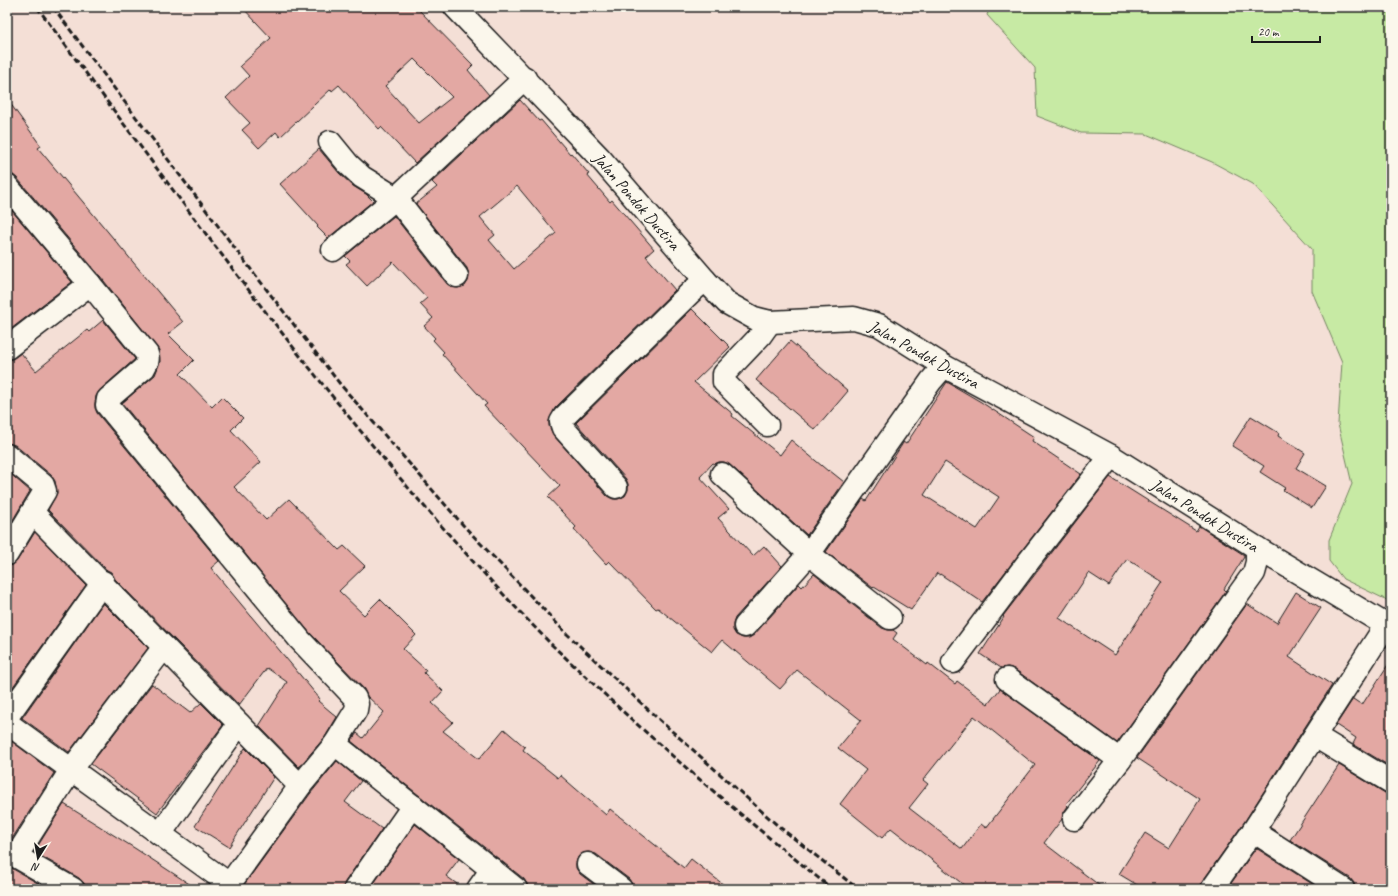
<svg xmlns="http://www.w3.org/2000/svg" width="1398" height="896" viewBox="0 0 1398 896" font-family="Caveat,sans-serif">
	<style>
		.green { fill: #c7eaa4; stroke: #728360 }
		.building { fill: #e3a8a3; stroke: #1c1c1c; fill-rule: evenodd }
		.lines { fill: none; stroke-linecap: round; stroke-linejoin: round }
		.minor-casing { stroke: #1c1c1c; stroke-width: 25 }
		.major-casing { stroke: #1c1c1c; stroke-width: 25 }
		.minor { stroke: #fbf7ec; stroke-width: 22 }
		.major { stroke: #fbf7ec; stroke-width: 22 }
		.rail { stroke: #1c1c1c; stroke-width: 3; stroke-dasharray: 6 3; stroke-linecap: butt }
		.labels { text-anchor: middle; stroke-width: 3; stroke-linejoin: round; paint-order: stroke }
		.street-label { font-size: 17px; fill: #1c1c1c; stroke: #fbf7ec }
	</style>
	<rect width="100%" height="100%" fill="#f4dfd6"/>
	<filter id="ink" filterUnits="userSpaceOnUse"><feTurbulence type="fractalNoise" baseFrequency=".025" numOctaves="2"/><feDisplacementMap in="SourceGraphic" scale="8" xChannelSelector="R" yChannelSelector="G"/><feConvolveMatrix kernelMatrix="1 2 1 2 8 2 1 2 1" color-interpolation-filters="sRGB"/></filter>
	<g filter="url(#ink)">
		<path class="green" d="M 990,7 L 1391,7 L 1391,602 L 1343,579 L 1329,561 L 1329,540 L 1352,484 L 1338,424 L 1342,362 L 1312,291 L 1312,249 L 1253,184 L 1212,162 L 1146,134 L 1081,133 L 1037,116 L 1035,68 L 987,15 Z"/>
		<g class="building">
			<path d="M 242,7 L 416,7 L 473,65 L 468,70 L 489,95 L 415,163 L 381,127 L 379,129 L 339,85 L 332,91 L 331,89 L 280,137 L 276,132 L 259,148 L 242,130 L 250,123 L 226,98 L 249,76 L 240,66 L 271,38 ZM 414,59 L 452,97 L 419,123 L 385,86 Z"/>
			<path d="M 7,99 L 41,146 L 38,148 L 183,322 L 168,334 L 194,360 L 180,374 L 212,407 L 222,397 L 243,418 L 231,430 L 261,462 L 234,487 L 266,520 L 289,499 L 339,550 L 344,546 L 365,566 L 339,591 L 364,615 L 380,599 L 416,635 L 403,649 L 426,670 L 424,673 L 443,691 L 432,703 L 453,722 L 443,731 L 479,759 L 504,729 L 525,747 L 523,750 L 558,778 L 560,775 L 606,815 L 610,809 L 684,868 L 691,859 L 729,889 L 633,889 L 632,884 L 629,879 L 596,854 L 589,852 L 583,853 L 578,857 L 576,863 L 576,868 L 580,874 L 600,889 L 528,889 L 527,884 L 524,879 L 351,741 L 357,733 L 363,738 L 384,712 L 367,696 L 364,689 L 309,632 L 122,403 L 155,375 L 160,362 L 159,350 L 100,276 L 17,178 L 12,174 L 7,174 Z"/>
			<path d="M 520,100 L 539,121 L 541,120 L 570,154 L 571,153 L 589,174 L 587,175 L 610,202 L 612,200 L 654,249 L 646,256 L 675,290 L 555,408 L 549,421 L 549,426 L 554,436 L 607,496 L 613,499 L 618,499 L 625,496 L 628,490 L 628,484 L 626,479 L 576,423 L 692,309 L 730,347 L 694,382 L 733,414 L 732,416 L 780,455 L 791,440 L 828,471 L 829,470 L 844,482 L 807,535 L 730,465 L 724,462 L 719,462 L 715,464 L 713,463 L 700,477 L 729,509 L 718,518 L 753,556 L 764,546 L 782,566 L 735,618 L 733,624 L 733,630 L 736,635 L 743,638 L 749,638 L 754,635 L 799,584 L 802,587 L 814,574 L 882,628 L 888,630 L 893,630 L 897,633 L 893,639 L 927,665 L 928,663 L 955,684 L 957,681 L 988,704 L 1000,689 L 1100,761 L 1066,804 L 1068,806 L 1064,812 L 1062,819 L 1044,843 L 1104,889 L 969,889 L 891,828 L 882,838 L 840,804 L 866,770 L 838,748 L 861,720 L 797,670 L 780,689 L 722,640 L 712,652 L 658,608 L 656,609 L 609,561 L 606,564 L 574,529 L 576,527 L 548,497 L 560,486 L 484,406 L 487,404 L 442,354 L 444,352 L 433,340 L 435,338 L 424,326 L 433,318 L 420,304 L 427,298 L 393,262 L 367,286 L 346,264 L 350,261 L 345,256 L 394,216 L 447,284 L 452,287 L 458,288 L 465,286 L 468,281 L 469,275 L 467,268 L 416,204 L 437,187 L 432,182 ZM 517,186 L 556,233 L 514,269 L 489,240 L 495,235 L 480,217 ZM 974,716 L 1035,765 L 986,828 L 981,824 L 962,849 L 909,808 L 928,784 L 923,780 Z"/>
			<path d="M 319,149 L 339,173 L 353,186 L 366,194 L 373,201 L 328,238 L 317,227 L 318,226 L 280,184 Z"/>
			<path d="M 7,205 L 72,282 L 7,332 Z"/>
			<path d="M 103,320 L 135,359 L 100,390 L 96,396 L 95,403 L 95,408 L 97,413 L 219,561 L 211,568 L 320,699 L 318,701 L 337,717 L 325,737 L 299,767 L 259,726 L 287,682 L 267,668 L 239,705 L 115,579 L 111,572 L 107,570 L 48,510 L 57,493 L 55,481 L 51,475 L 15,445 L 7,443 L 7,360 L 14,358 L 21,353 L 36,371 L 87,330 L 89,332 Z"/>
			<path d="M 790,341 L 848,391 L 815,430 L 756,380 Z"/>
			<path d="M 947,382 L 981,402 L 1034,437 L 1032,441 L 1081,474 L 982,602 L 940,574 L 940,575 L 937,573 L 911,610 L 874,587 L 873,588 L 826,552 L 863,499 L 866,501 L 903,443 L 903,442 L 906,444 ZM 945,462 L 999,497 L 977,529 L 924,495 Z"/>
			<path d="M 1251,416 L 1279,433 L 1278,436 L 1305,453 L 1296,468 L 1326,486 L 1312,508 L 1283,490 L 1285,488 L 1260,472 L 1264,466 L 1232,446 Z"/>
			<path d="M 7,471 L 30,491 L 7,530 Z"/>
			<path d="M 1110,477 L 1196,531 L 1199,526 L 1244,555 L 1244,557 L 1224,589 L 1226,591 L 1117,743 L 1014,669 L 1008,667 L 1001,668 L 980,654 L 1004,617 L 1003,616 ZM 1127,559 L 1163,582 L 1115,655 L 1059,618 L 1089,573 L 1109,586 Z"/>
			<path d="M 35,532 L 86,585 L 7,695 L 7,566 L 13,565 L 17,561 Z"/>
			<path d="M 1296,592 L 1321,608 L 1289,657 L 1332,685 L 1243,824 L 1202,882 L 1200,889 L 1144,889 L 1119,874 L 1145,833 L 1169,848 L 1200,799 L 1137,758 L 1247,604 L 1277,623 Z"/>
			<path d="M 103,603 L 148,648 L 69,752 L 22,718 Z"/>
			<path d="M 1391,660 L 1391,767 L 1353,744 L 1356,738 L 1336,725 L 1353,699 L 1362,705 Z"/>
			<path d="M 152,684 L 190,713 L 201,703 L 223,725 L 157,813 L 91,764 Z"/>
			<path d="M 7,738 L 54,773 L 8,845 L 7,850 Z"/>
			<path d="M 245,748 L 274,777 L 229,847 L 195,826 Z"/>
			<path d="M 337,761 L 361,781 L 345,802 L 382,829 L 345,882 L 343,889 L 241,889 L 310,794 Z"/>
			<path d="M 1339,765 L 1385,793 L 1391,794 L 1391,889 L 1355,889 L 1354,883 L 1350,878 L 1290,840 Z"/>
			<path d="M 64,804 L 136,849 L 197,889 L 85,889 L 84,883 L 79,878 L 34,852 Z"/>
			<path d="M 415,824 L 459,859 L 446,876 L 464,889 L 370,889 Z"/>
			<path d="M 1256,848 L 1320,889 L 1227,889 Z"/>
			<path d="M 7,860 L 8,865 L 13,869 L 48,889 L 7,889 Z"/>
		</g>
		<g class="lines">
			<g class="minor-casing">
				<g id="minor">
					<path d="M 330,142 L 348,164 L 362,177 L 396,198 L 457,276"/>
					<path d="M 7,186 L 90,284 L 147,354 C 149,359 147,363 144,368 L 108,399 L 107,405 L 300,640 L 355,698 L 357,704 L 356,710 L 335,744 L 300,786 L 226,889"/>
					<path d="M 333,250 L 396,198 L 525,78"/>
					<path d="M 7,348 L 90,284"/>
					<path d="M 767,425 L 724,382 L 724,374 L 760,336 L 770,322"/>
					<path d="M 7,455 L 43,485 L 45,491 L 7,554"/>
					<path d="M 722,474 L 809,554 L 890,618"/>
					<path d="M 616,487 L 563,428 L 561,422 L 564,417 L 690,293 L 705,280"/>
					<path d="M 32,512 L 300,786"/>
					<path d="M 745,626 L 809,554 L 931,381 L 944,366"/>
					<path d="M 953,662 L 1025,566 L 1111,456"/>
					<path d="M 1007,679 L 1120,760"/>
					<path d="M 7,717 L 103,582"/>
					<path d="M 7,723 L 229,884"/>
					<path d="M 1315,736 L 1391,782"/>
					<path d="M 335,744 L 516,889"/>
					<path d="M 1074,819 L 1120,760 L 1254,573 L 1257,562 L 1257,548"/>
					<path d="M 1253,831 L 1343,889"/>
					<path d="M 160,834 L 239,724"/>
					<path d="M 588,864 L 621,889"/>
					<path d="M 73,889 L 19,858 L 19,852 L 71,770 L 164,647"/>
					<path d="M 355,889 L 413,806"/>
					<path d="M 478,889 L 492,869"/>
					<path d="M 1212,889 L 1253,831 L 1386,625"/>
				</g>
			</g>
			<g class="major-casing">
				<path id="major" d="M 455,7 L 599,157 L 705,280 L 727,303 L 754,318 L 770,322 L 854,318 L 879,325 L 944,366 L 1111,456 L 1257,548 L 1391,628"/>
			</g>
			<use href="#minor" class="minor"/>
			<use href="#major" class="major"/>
			<g class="rail">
				<path d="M 37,7 C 200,226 360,450 552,645 C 568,660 584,675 600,690 C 674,760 753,825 832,889"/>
				<path d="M 53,7 L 246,263 L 340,384 L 463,525 L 567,634 L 655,716 L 777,825 L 858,889"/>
			</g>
		</g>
	</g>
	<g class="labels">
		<g class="street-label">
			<text transform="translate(637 201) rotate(49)" y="6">Jalan Pondok Dustira</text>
			<text transform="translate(924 354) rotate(29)" y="6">Jalan Pondok Dustira</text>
			<text transform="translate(1205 515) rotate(32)" y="6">Jalan Pondok Dustira</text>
		</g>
	</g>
	<rect width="1398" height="896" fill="none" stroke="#fbf7ec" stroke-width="24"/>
	<rect x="12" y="12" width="1374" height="872" fill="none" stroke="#1c1c1c" stroke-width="1.5" filter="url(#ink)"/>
	<g transform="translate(38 858) rotate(191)" stroke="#fbf7ec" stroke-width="3" paint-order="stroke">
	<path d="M0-3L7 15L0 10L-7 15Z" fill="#1c1c1c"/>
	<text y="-6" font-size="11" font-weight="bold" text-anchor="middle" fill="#1c1c1c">N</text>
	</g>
	<path d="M1252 36v6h68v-6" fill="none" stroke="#1c1c1c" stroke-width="2"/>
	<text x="1258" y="36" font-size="12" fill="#1c1c1c" stroke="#fbf7ec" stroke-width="3" paint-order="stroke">20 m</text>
</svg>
